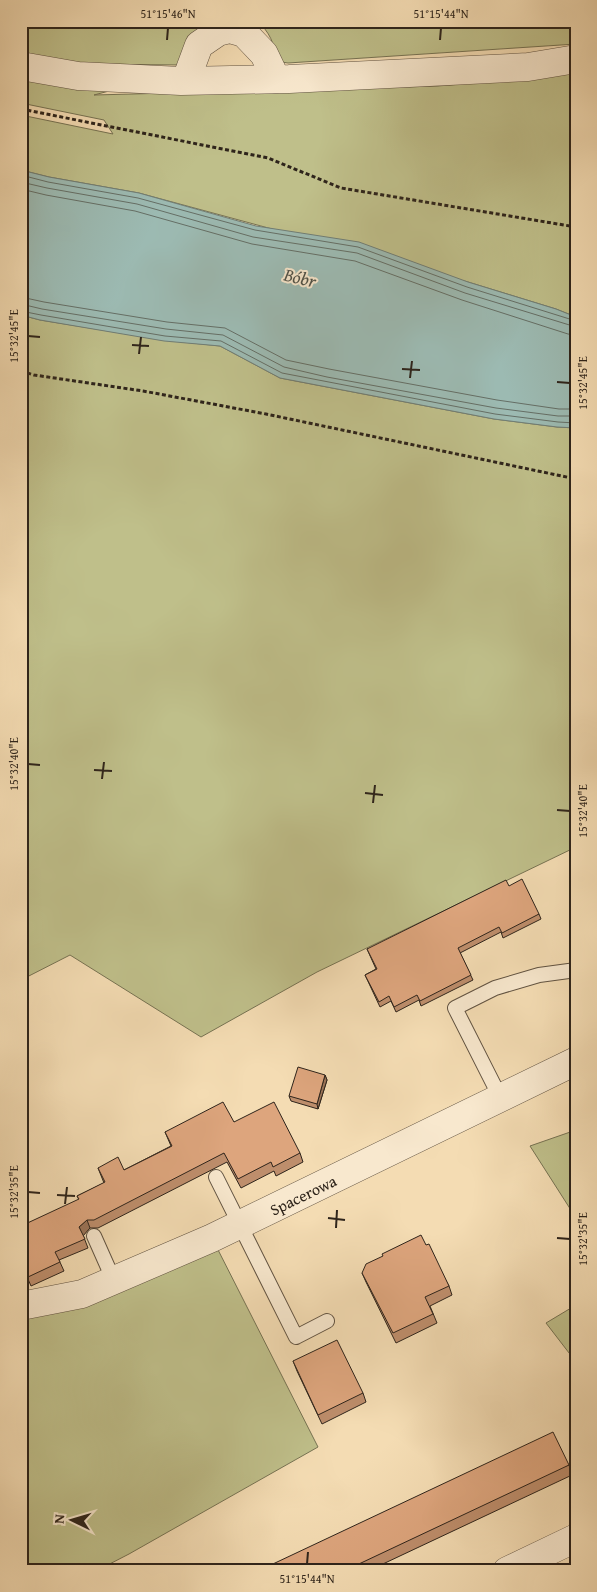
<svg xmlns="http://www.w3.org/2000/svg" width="597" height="1592" viewBox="0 0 597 1592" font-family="'Gentium Book Plus',serif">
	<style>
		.green { fill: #bfbf8a; stroke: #767252 }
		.water { fill: #9cbab2; stroke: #707e76 }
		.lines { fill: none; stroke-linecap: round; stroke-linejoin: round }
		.shore { stroke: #656f66; stroke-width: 1 }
		.lane-casing { stroke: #605241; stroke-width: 16 }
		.street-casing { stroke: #605241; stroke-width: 29 }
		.path { stroke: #2e241b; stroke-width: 3; stroke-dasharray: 4 2.5; stroke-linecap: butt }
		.lane { stroke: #f8e8ce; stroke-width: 14 }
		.street { stroke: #f8e8ce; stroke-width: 28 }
		.wall { fill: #be8e6c; stroke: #2e241b }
		.shaded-wall { fill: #9b7458; stroke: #2e241b }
		.building { fill: #dda57d; stroke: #2e241b }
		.ticks { fill: none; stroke: #2e241b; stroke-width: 2 }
		.labels { text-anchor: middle; stroke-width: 4; stroke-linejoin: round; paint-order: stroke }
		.street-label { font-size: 16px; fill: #2e241b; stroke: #f8e8ce }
		.water-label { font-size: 18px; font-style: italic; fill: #4f5148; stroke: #f8e8ce }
		.neatline { fill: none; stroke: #2e241b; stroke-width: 2 }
		.ticks-label { font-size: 12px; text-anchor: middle; fill: #2e241b }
	</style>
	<rect width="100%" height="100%" fill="#f4dcb3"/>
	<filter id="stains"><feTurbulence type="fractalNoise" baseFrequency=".004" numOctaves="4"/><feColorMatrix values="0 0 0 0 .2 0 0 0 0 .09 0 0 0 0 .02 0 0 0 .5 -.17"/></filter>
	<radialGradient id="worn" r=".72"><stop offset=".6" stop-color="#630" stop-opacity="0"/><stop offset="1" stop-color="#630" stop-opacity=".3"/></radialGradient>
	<g class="green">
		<path d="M 21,21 L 207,21 L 197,43 L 184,65 L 75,64 L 21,55 Z"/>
		<path d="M 257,21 L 576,21 L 576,44 L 288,63 L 275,61 C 276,45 269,31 257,21 Z"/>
		<path d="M 576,59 L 576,317 L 556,309 L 468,282 L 139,193 L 49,177 L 21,170 L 21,115 L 113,134 L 104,120 L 21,103 L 21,76 L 109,91 L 94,95 L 438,86 L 506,80 Z"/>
		<path d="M 21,315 L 40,320 L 164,340 L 220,346 L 280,378 L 494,419 L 557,427 L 576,428 L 576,847 L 317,972 L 201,1037 L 70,955 L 21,980 Z"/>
		<path d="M 576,1130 L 576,1218 L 530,1146 Z"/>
		<path d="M 212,1238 L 318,1447 L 129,1554 L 96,1571 L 21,1571 L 21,1333 L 26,1330 L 32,1304 Z"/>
		<path d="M 576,1305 L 576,1362 L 546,1323 Z"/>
	</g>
	<path class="water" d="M 21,170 L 49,177 L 139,193 L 256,226 L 359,242 L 468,282 L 556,309 L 576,317 L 576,428 L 557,427 L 494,419 L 280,378 L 220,346 L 164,341 L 40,320 L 21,315 Z"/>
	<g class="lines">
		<g class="shore">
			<path d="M 21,175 L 48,182 L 138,198 L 255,230 L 358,247 L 467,287 L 576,321"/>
			<path d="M 21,182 L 47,188 L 137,204 L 253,237 L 357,253 L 465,293 L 576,327"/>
			<path d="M 21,189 L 46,195 L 135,211 L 252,244 L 355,261 L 462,300 L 568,334 L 576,335"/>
			<path d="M 21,297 L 44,302 L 167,322 L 225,328 L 286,360 L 329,369 L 497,400 L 559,409 L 576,409"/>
			<path d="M 21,304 L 42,309 L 166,329 L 223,335 L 284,367 L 327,377 L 496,408 L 558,416 L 576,416"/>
			<path d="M 21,311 L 41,315 L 165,336 L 221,341 L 282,373 L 495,414 L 558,422 L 576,423"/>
		</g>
		<g class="lane-casing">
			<g id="lane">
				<path d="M 501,1099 L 455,1008 L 495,988 L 539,975 L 576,970"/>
				<path d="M 216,1177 L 296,1337 L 327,1321"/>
				<path d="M 94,1236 L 114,1281"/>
			</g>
		</g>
		<g class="street-casing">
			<g id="street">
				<path d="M 21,66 L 78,76 L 181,81 L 289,79 L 528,67 L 576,59"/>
				<path d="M 186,80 L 199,45 L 218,32 L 230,29 L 244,33 L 264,54 L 276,79"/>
				<path d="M 21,1306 L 82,1294 L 212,1238 L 576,1061"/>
				<path d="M 507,1571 L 576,1538"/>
			</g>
		</g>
		<g class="path">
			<path d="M 21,109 L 268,158 L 341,188 L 576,227"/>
			<path d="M 21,371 L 34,375 L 143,391 L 266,414 L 576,479"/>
		</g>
		<use href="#lane" class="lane"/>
		<use href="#street" class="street"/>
	</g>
	<g class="wall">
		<path d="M 539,914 L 541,919 L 503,938 L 501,932 L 460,953 L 473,980 L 421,1006 L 419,1000 L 396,1012 L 391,1001 L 380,1007 L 365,975 L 376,969 L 367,949 Z"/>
		<path d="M 325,1075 L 327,1080 L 318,1109 L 291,1101 L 289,1096 Z"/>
		<path d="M 234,1122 L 300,1153 L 303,1162 L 276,1176 L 274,1171 L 241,1188 L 227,1162 L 98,1228 L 90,1228 L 83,1235 L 88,1248 L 59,1260 L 64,1271 L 31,1286 L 21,1263 L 21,1243 L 27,1240 L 21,1227 L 79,1200 L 77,1196 L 104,1183 L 98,1168 L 124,1170 L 171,1146 L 165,1132 Z"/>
		<path d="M 426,1245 L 449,1286 L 452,1295 L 430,1306 L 437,1323 L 396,1343 L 366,1282 L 362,1273 Z"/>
		<path d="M 293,1361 L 363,1393 L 366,1402 L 322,1424 L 297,1371 Z"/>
		<path d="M 569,1465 L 572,1475 L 368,1571 L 258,1571 Z"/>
	</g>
	<g class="shaded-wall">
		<path d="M 325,1075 L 327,1080 L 318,1109 L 317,1104 Z"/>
		<path d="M 87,1220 L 90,1228 L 83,1236 L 79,1227 Z"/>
	</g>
	<g class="building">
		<path d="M 522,879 L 539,914 L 502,933 L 499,927 L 458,948 L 471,975 L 420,1001 L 417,995 L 394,1007 L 389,996 L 379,1002 L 365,975 L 377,969 L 367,949 L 506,880 L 509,886 Z"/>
		<path d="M 298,1067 L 325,1075 L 317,1104 L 289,1096 Z"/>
		<path d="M 223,1102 L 234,1122 L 274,1102 L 300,1153 L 273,1167 L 271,1162 L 238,1179 L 224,1153 L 94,1220 L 87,1220 L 79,1227 L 85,1239 L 55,1252 L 60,1262 L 28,1277 L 21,1261 L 21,1243 L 27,1240 L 21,1226 L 79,1199 L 77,1196 L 105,1182 L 98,1168 L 118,1157 L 124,1170 L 172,1146 L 165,1132 Z"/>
		<path d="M 421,1235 L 426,1245 L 429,1244 L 449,1286 L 425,1297 L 433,1314 L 393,1333 L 362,1273 L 366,1264 L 383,1256 L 382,1254 Z"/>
		<path d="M 337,1340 L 363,1393 L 318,1415 L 293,1361 Z"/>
		<path d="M 553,1432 L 569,1465 L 344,1571 L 258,1571 Z"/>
	</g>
	<path class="ticks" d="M 167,40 L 168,28M 440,40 L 441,28M 28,336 L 40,337M 132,345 L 149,346M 139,354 L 141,337M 402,369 L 420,370M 410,378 L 412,361M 557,382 L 570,383M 28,764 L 40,765M 94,770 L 112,771M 102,779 L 104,762M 365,793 L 383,795M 373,803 L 375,785M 557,810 L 570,811M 28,1192 L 40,1193M 57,1195 L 75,1196M 65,1204 L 67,1187M 328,1218 L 345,1220M 336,1228 L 337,1210M 557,1238 L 570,1239M 307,1564 L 308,1552"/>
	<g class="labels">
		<g class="street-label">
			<text transform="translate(303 1195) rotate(-26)" y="6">Spacerowa</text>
		</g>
		<g class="water-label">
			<text transform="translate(300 278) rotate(14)" y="6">Bóbr</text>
		</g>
	</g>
	<rect width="597" height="1592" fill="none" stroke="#f4dcb3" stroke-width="55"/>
	<g transform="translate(72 1520) rotate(275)" stroke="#f8e8ce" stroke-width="4" paint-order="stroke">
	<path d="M0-4L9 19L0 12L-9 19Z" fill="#2e241b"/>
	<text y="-8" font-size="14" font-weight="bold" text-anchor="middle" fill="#2e241b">N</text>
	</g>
	<rect x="28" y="28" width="542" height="1536" class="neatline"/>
	<g class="ticks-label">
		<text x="168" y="18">51°15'46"N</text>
		<text x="441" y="18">51°15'44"N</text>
		<text transform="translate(14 336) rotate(-90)" y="4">15°32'45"E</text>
		<text transform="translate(583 383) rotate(-90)" y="4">15°32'45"E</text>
		<text transform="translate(14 764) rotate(-90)" y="4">15°32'40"E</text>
		<text transform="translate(583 811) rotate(-90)" y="4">15°32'40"E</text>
		<text transform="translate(14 1192) rotate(-90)" y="4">15°32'35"E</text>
		<text transform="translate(583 1239) rotate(-90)" y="4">15°32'35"E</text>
		<text x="307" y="1583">51°15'44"N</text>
	</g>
	<rect width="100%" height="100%" filter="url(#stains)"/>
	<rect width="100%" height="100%" fill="url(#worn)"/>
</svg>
